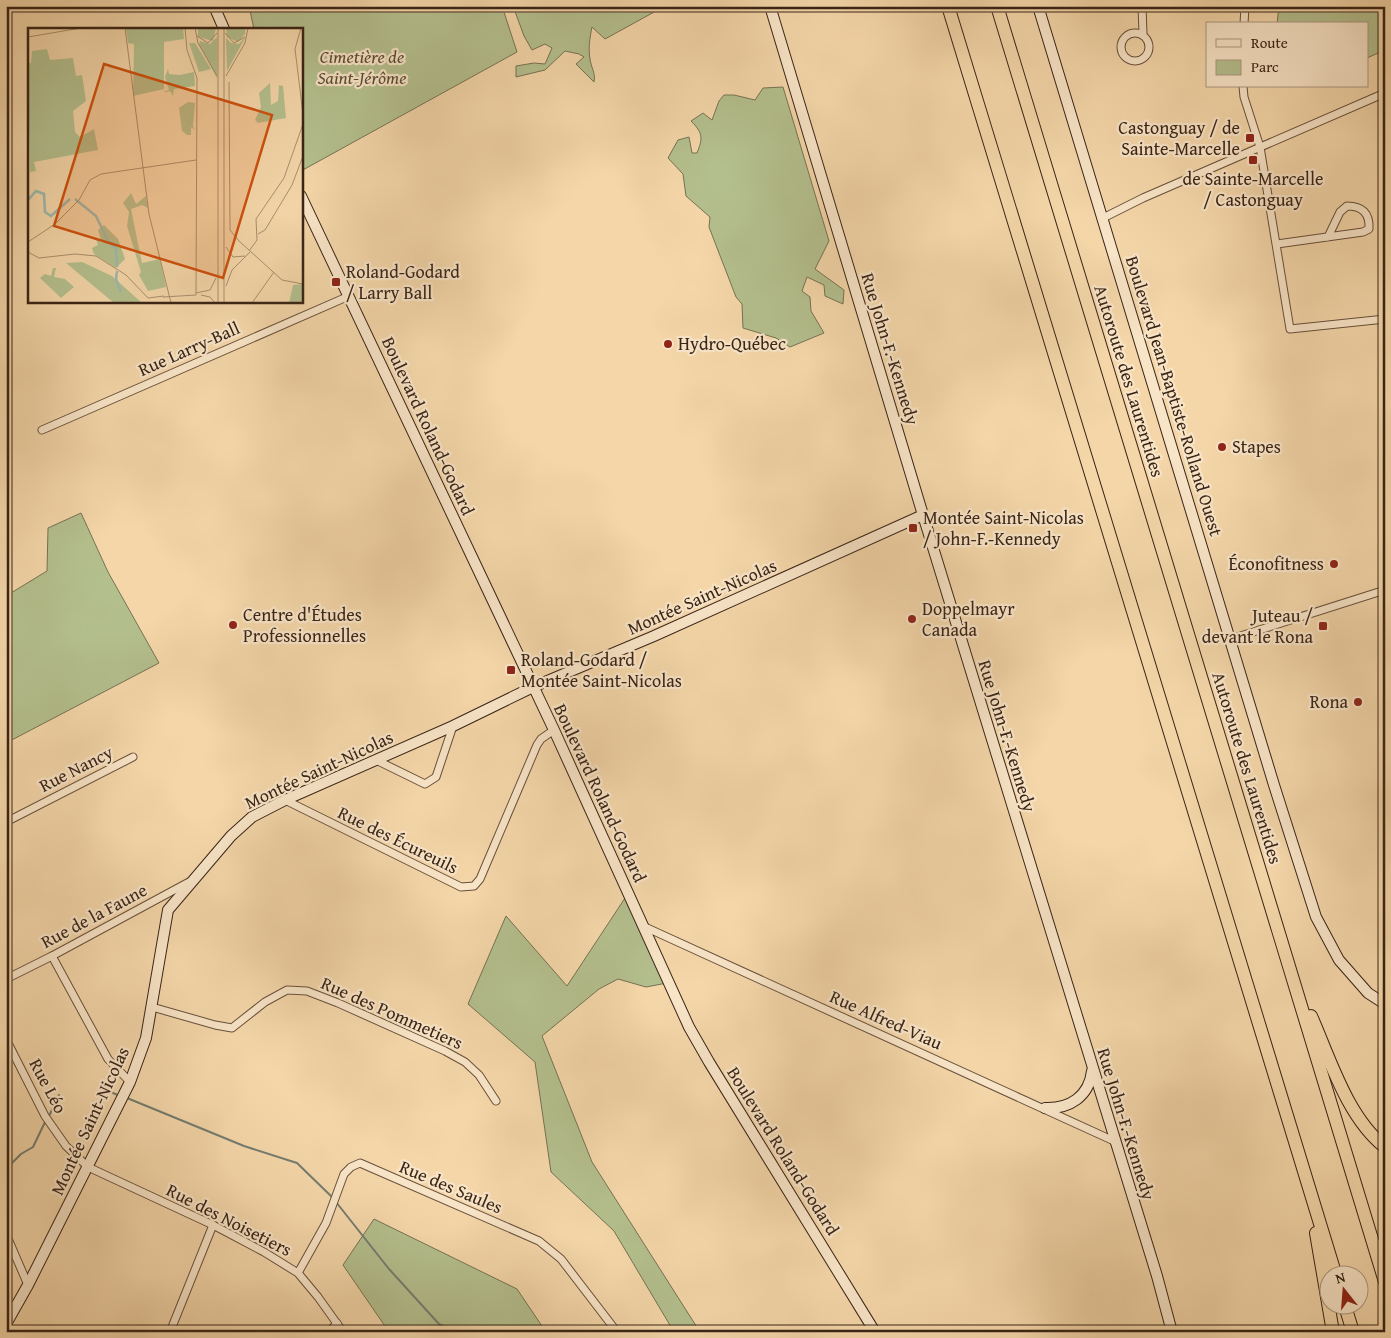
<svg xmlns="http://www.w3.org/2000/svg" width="1391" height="1338" viewBox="0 0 1391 1338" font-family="'Gentium Book Plus',serif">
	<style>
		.green { fill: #b4bf8e; stroke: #767252 }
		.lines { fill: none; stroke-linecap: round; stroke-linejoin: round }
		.stream { stroke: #747d71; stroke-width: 2 }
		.street-casing { stroke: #68503b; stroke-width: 9 }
		.secondary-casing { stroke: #392416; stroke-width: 12 }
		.highway-casing { stroke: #392416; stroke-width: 14 }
		.street { stroke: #f8e4c7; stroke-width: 7 }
		.secondary { stroke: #f8e4c7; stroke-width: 10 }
		.highway { stroke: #f4d6a9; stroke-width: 12 }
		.poi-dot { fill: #8f2418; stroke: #f8e4c7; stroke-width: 2 }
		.labels { text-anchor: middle; stroke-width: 4.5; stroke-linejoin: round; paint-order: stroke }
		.park-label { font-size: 18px; font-style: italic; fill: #584b34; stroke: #f8e4c7 }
		.poi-label { font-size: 18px; fill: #392416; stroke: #f8e4c7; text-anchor: start }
		.street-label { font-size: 18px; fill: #392416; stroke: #f8e4c7 }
		.inset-river { fill: none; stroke: #9cb9ad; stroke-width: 2.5 }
		.inset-road { fill: none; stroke: #a98f6e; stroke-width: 1 }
		.view { fill: #ce510e; fill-opacity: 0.15; stroke: #ce510e; stroke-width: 2.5 }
		.inset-edge { fill: none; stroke: #392416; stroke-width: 2.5 }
	</style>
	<rect width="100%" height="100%" fill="#f4d6a9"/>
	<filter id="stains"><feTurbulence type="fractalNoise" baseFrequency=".004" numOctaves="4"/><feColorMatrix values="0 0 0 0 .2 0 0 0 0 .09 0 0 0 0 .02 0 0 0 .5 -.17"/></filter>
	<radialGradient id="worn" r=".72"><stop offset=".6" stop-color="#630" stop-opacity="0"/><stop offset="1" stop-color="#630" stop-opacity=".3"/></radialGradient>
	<g class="green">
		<path d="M 249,6 L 502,6 L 517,52 L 301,171 L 301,29 L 254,29 Z"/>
		<path d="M 513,6 L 661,6 L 656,11 L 605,39 L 592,27 C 590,37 588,48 590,59 C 591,67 596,74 594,82 L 576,64 L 584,57 L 579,54 L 565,51 L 545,70 L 516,77 L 516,66 L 534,63 L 545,64 L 552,48 L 545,44 L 532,50 L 524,36 Z"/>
		<path d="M 1279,6 L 1385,6 L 1385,50 L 1367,58 L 1367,24 L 1277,24 Z"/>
		<path d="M 783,87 L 829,241 L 815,269 L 844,290 L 843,304 L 825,296 L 824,285 L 807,277 L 802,291 L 810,297 L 811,311 L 824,333 L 790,347 L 776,338 L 743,328 L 742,304 L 736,297 L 709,227 L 710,217 L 686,196 L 683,174 L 668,158 L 678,140 L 689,137 L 692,153 L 697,153 C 703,138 703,133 691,121 L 703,113 L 712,120 L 719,101 L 724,95 L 734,95 L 755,100 L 763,88 Z"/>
		<path d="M 81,513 L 108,572 L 159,663 L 6,743 L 6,596 L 47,571 L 48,528 Z"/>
		<path d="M 627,895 L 667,983 L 646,987 L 618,979 L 599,989 L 542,1036 L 592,1162 L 700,1332 L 674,1332 L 614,1231 L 551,1172 L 535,1062 L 468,1004 L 506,916 L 567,986 Z"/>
		<path d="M 374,1219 L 517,1289 L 546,1332 L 389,1332 L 343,1265 Z"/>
	</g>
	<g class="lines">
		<g class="stream">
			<path d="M 99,1087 L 120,1096"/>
			<path d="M 127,1098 L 244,1146 L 297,1163 L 333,1198"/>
			<path d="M 49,1116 L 59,1095"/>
			<path d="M 6,1169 L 21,1154 L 33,1147 L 46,1120"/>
			<path d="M 336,1202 L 389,1269 L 439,1324 L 454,1332"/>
		</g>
		<g class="street-casing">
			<g id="street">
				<path d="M 1142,6 L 1143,34"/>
				<path d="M 1244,24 L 1245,6"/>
				<circle cx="1135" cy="47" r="14"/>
				<path d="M 1243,86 L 1244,97 L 1260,147 L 1290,329 L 1385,319"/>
				<path d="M 1103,218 L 1143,198 L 1385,93"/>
				<path d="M 1277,244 L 1363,232 L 1369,229 C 1370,213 1362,206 1347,206 L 1340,212 L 1328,237"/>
				<path d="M 1383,320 L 1385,331"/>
				<path d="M 42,430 L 349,296"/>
				<path d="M 1231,639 L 1385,590"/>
				<path d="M 376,760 L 425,784 L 436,777 L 453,726"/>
				<path d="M 285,800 L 461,887 L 474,886 L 480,879 L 537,745 L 541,739 L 554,730"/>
				<path d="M 6,822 L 133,757"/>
				<path d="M 645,927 L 1114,1141"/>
				<path d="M 52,956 L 108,1059 L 130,1082"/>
				<path d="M 6,979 L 52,956 L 189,882"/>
				<path d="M 152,1007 L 215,1025 L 232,1028 L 265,1002 L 287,990 L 307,991 L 338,1003 L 445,1051 L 465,1062 L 479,1075 L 496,1101"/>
				<path d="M 6,1039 L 45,1116 L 66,1146 L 88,1167 L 213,1225 L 264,1252 L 298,1273 L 318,1297 L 343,1332"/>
				<path d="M 6,1234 L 28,1285"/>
				<path d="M 298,1273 L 326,1223 L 344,1174 L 351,1167 L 360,1163 L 539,1241 L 561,1259 L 617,1332"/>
				<path d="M 170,1332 L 213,1225"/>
				<path d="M 329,1332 L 337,1323"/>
			</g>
		</g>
		<g class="secondary-casing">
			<g id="secondary">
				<path d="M 214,6 L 224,29"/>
				<path d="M 770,6 L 923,515 L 1157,1276 L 1172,1332"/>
				<path d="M 1038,6 L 1274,785 L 1316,917 L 1339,960 L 1368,993 L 1385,1004"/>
				<path d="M 301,196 L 554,730 L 689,1027 L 709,1062 L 875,1332"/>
				<path d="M 1045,1108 C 1069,1109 1089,1097 1092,1071"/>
				<path d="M 6,1324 L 28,1285 L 130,1082 L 146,1038 L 168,910 L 231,836 L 252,817 L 285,800 L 453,726 L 533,687 L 654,636 L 923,515"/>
			</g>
		</g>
		<g class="highway-casing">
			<g id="highway">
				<path d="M 948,6 L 1336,1276"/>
				<path d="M 997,6 L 1385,1282"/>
				<path d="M 1311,1016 C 1330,1059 1347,1117 1385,1147"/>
				<path d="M 1316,1233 L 1333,1332"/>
				<path d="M 1345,1306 L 1353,1332"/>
			</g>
		</g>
		<use href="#street" class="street"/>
		<use href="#secondary" class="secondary"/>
		<use href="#highway" class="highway"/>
	</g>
	<g class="poi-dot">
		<rect x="1245" y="133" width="10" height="10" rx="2.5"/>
		<rect x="1248" y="155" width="10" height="10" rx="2.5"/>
		<rect x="331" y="277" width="10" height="10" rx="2.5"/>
		<circle cx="668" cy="344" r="5"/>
		<circle cx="1222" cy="447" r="5"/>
		<rect x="908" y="523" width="10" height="10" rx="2.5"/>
		<circle cx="1334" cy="564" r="5"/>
		<circle cx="912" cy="619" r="5"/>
		<circle cx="233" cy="625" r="5"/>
		<rect x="1318" y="621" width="10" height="10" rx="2.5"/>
		<rect x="506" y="665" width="10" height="10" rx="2.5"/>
		<circle cx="1358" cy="702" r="5"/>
	</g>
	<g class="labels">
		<g class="park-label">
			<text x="362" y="63">Cimetière de<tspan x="362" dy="21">Saint-Jérôme</tspan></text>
		</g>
		<g class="poi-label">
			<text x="1240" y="134" text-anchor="end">Castonguay / de<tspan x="1240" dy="21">Sainte-Marcelle</tspan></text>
			<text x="1253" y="185" text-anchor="middle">de Sainte-Marcelle<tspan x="1253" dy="21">/ Castonguay</tspan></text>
			<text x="346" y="278">Roland-Godard<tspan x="346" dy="21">/ Larry Ball</tspan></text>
			<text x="678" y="350">Hydro-Québec</text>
			<text x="1232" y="453">Stapes</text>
			<text x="923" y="524">Montée Saint-Nicolas<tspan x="923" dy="21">/ John-F.-Kennedy</tspan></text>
			<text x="1324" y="570" text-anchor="end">Éconofitness</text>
			<text x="922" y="615">Doppelmayr<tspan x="922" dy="21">Canada</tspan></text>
			<text x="243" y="621">Centre d'Études<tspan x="243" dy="21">Professionnelles</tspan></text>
			<text x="1313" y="622" text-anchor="end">Juteau /<tspan x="1313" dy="21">devant le Rona</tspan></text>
			<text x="521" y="666">Roland-Godard /<tspan x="521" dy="21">Montée Saint-Nicolas</tspan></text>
			<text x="1348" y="708" text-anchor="end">Rona</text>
		</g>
		<g class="street-label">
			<text transform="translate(189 349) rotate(-24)" y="6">Rue Larry-Ball</text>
			<text transform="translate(890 349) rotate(73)" y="6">Rue John-F.-Kennedy</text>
			<text transform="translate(1129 381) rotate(73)" y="6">Autoroute des Laurentides</text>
			<text transform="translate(1174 396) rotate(73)" y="6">Boulevard Jean-Baptiste-Rolland Ouest</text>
			<text transform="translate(428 426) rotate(65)" y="6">Boulevard Roland-Godard</text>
			<text transform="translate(702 597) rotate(-24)" y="6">Montée Saint-Nicolas</text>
			<text transform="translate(1007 736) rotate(73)" y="6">Rue John-F.-Kennedy</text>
			<text transform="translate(1247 768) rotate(73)" y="6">Autoroute des Laurentides</text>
			<text transform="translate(76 769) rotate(-27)" y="6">Rue Nancy</text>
			<text transform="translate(319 770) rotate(-25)" y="6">Montée Saint-Nicolas</text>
			<text transform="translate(600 793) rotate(65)" y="6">Boulevard Roland-Godard</text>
			<text transform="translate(398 840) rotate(26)" y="6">Rue des Écureuils</text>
			<text transform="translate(94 916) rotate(-28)" y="6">Rue de la Faune</text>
			<text transform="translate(392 1013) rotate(24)" y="6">Rue des Pommetiers</text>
			<text transform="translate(886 1020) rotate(24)" y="6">Rue Alfred-Viau</text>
			<text transform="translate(48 1086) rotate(62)" y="6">Rue Léo</text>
			<text transform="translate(90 1121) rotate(-65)" y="6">Montée Saint-Nicolas</text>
			<text transform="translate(1126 1124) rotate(73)" y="6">Rue John-F.-Kennedy</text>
			<text transform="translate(783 1151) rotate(58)" y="6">Boulevard Roland-Godard</text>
			<text transform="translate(451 1187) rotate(23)" y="6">Rue des Saules</text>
			<text transform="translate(229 1220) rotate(27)" y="6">Rue des Noisetiers</text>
		</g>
	</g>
	<g transform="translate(28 28)">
		<rect width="275" height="275" fill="#f4d6a9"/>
		<path d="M 98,0 L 155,0 L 156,11 L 136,14 L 136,61 L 105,68 L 106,16 L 100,15 ZM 170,0 L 188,0 L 185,13 L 170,9 ZM 198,0 L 217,0 L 217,6 L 210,14 L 199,9 ZM 218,8 L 199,43 L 198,10 L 203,15 L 211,16 ZM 189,9 L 189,50 L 171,17 L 172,13 L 182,16 ZM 161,15 L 167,15 L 183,41 L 171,44 ZM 19,21 L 22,32 L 45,30 L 48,48 L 54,47 L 58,73 L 45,83 L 47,104 L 52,109 L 66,101 L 70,122 L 6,134 L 8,143 L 2,144 L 0,35 L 3,35 L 4,23 ZM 140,41 L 141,46 L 152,47 L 166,44 L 167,58 L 146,61 L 145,68 L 142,63 L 139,64 L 135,64 L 141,62 L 137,49 ZM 242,55 L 243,77 L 250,73 L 251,57 L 255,58 L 258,90 L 230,95 L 227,92 L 233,79 L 231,65 ZM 160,74 L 167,75 L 165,98 L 167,102 L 163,99 L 163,107 L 159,107 L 154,103 L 151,80 ZM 103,165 L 108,176 L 118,168 L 120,180 L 114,177 L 103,181 L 114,235 L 132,231 L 138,259 L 120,263 L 111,247 L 113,244 L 99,198 L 101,184 L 95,175 ZM 76,197 L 90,211 L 97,231 L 88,240 L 66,226 L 64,220 L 70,217 L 68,211 L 74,215 L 70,202 ZM 54,234 L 84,248 L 114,275 L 86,275 L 38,235 ZM 25,240 L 28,240 L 26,249 L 37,251 L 46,259 L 33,270 L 12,250 L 17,246 L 23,248 ZM 275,256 L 275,275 L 261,275 L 265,257 Z" fill="#b4bf8e"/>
		<path class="inset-river" d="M 47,171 L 68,188 L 80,213 L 88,221 L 89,239M 0,172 L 8,163 L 16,166 L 17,184 L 23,188 L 42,171M 89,243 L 88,251 L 93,264"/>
		<path class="inset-road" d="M 97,0 L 121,186 L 143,275M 167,0 L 170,15 L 189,48M 273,0 L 267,21 L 275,86M 197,5 L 206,15 L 217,9M 169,8 L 180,15 L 189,5M 0,9 L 53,0M 198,48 L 217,15 L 220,0M 201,54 L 202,202 L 211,213 L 254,252 L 275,256M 230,206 L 237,202 L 264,157 L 275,128M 0,214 L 27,196 L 51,172 L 62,152 L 73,146 L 168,132M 198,219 L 205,229 L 217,228M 221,223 L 229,212 L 228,191 L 256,150 L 275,96M 0,224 L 11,230 L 47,226 L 68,228 L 98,247 L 120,270 L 136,268M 198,258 L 204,242 L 222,224M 168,265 L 182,262 L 188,250M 173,267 L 182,269 L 187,275M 135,269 L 168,267 L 169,50 L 159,22 L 157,0M 190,275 L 190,0M 196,275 L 196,0M 224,275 L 246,244"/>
		<path class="view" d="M 76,36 L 244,87 L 195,250 L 26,198 Z"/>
		<rect width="275" height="275" class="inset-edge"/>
	</g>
	<rect width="1391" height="1338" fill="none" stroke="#f4d6a9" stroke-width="25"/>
	<rect x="8" y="8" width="1376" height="1323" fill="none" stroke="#392416" stroke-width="2.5"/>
	<rect x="12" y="12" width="1366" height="1313" fill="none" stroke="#392416"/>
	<rect x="1206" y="22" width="162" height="65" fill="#f8e4c7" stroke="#ac9780"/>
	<rect x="1216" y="39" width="25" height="8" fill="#f8e4c7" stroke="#ac9780"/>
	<text x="1251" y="48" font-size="15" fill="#392416">Route</text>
	<rect x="1216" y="60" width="25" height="15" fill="#b4bf8e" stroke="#ac9780"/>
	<text x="1251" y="72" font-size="15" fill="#392416">Parc</text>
	<g transform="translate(1344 1290) rotate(343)"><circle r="24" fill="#f8e4c7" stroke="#ac9780"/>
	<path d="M0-4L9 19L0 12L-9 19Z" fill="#8f2418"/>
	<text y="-8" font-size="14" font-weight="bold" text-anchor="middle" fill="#392416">N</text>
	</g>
	<rect width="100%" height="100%" filter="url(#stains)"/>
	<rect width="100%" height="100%" fill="url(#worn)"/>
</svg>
